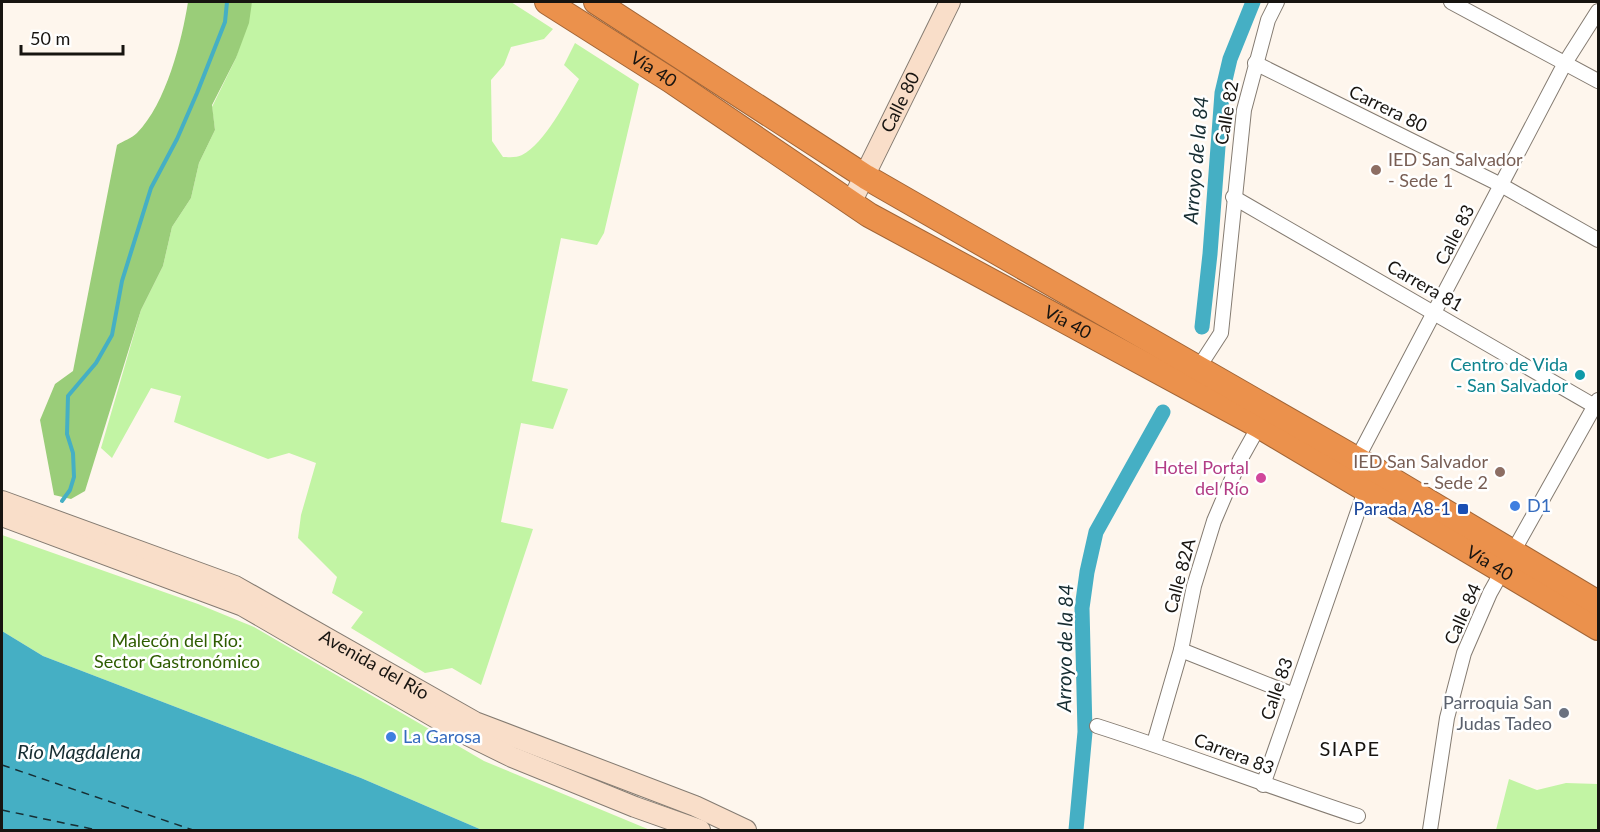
<svg xmlns="http://www.w3.org/2000/svg" width="1600" height="832" viewBox="0 0 1600 832" font-family="Lato,sans-serif">
	<style>
		.green { fill: #c2f4a4 }
		.forest { fill: #9acd79 }
		.water { fill: #45afc4 }
		.lines { fill: none; stroke-linecap: round; stroke-linejoin: round }
		.stream { stroke: #45afc4; stroke-width: 4 }
		.canal { stroke: #45afc4; stroke-width: 15 }
		.ferry { stroke: #172e33; stroke-width: 1.5; stroke-dasharray: 8 6; stroke-linecap: butt }
		.street-casing { stroke: #847b71; stroke-width: 16 }
		.secondary-casing { stroke: #847b71; stroke-width: 22 }
		.highway-casing { stroke: #a16537; stroke-width: 26 }
		.street { stroke: #fff; stroke-width: 14 }
		.secondary { stroke: #f9dec9; stroke-width: 20 }
		.highway { stroke: #eb914c; stroke-width: 24 }
		.education-dot { fill: #8d6e63; stroke: #fff; stroke-width: 2 }
		.culture-dot { fill: #0f9aa8; stroke: #fff; stroke-width: 2 }
		.hotel-dot { fill: #d1479c; stroke: #fff; stroke-width: 2 }
		.shop-dot { fill: #3f7fe0; stroke: #fff; stroke-width: 2 }
		.transit-dot { fill: #1a4fb4; stroke: #fff; stroke-width: 2 }
		.worship-dot { fill: #6b7280; stroke: #fff; stroke-width: 2 }
		.labels { text-anchor: middle; stroke-width: 5; stroke-linejoin: round; paint-order: stroke }
		.street-label { font-size: 18px; fill: #171410; stroke: #fff }
		.education-label { font-size: 18px; fill: #785e54; stroke: #fff; text-anchor: start }
		.culture-label { font-size: 18px; fill: #0d838f; stroke: #fff; text-anchor: end }
		.hotel-label { font-size: 18px; fill: #b23c85; stroke: #fff; text-anchor: end }
		.shop-label { font-size: 18px; fill: #366cbe; stroke: #fff; text-anchor: start }
		.transit-label { font-size: 18px; fill: #164399; stroke: #fff; text-anchor: end }
		.park-label { font-size: 18px; fill: #2e5c00; stroke: #fff }
		.worship-label { font-size: 18px; fill: #5b616d; stroke: #fff; text-anchor: end }
		.water-label { font-size: 20px; font-style: italic; fill: #172e33; stroke: #fff }
		.neighbourhood-label { font-size: 20px; letter-spacing: 1.5px; fill: #171410; stroke: #fff }
	</style>
	<rect width="100%" height="100%" fill="#fef6ed"/>
	<g class="green">
		<path d="M 252,2 L 511,2 L 553,29 L 544,39 L 511,47 L 504,65 L 491,80 L 492,141 L 503,157 C 508,157 517,158 522,155 C 545,143 566,101 579,79 L 564,65 L 575,43 L 639,84 L 604,233 L 597,245 L 561,238 L 532,381 L 568,389 L 553,429 L 521,423 L 501,522 L 533,529 L 481,685 L 452,668 L 425,673 L 351,628 L 363,612 L 332,593 L 337,577 L 298,538 L 301,515 L 316,463 L 289,453 L 268,459 L 174,422 L 181,396 L 151,388 L 112,458 L 101,448 L 141,310 L 163,266 L 172,227 L 191,198 L 199,163 L 215,130 L 212,107 L 236,58 Z"/>
		<path d="M 2,535 L 198,604 L 254,627 L 484,761 L 650,830 L 482,830 L 361,778 L 43,656 L 2,631 Z"/>
		<path d="M 1509,779 L 1537,790 L 1566,783 L 1598,784 L 1598,830 L 1496,830 Z"/>
	</g>
	<path class="forest" d="M 188,2 L 252,2 L 249,23 L 236,58 L 212,105 L 215,130 L 199,163 L 191,198 L 172,227 L 163,266 L 141,310 L 85,491 L 71,499 L 54,495 L 40,420 L 55,384 L 73,371 L 117,145 C 123,141 132,138 137,133 C 166,104 182,40 188,2 Z"/>
	<path class="water" d="M 2,631 L 43,656 L 361,778 L 482,830 L 2,830 Z"/>
	<g class="lines">
		<path class="stream" d="M 62,501 L 70,490 L 74,477 L 73,453 L 67,434 L 68,396 L 96,363 L 112,335 L 122,281 L 151,188 L 177,139 L 197,93 L 225,22 L 227,2"/>
		<g class="canal">
			<path d="M 1202,327 L 1210,254 L 1222,93 L 1230,59 L 1253,2"/>
			<path d="M 1076,830 L 1085,732 L 1082,608 L 1087,572 L 1096,532 L 1163,412"/>
		</g>
		<g class="ferry">
			<path d="M 2,765 L 193,830"/>
			<path d="M 2,810 L 97,830"/>
		</g>
		<g class="street-casing">
			<g id="street">
				<path d="M 1451,2 L 1598,81"/>
				<path d="M 1255,63 L 1501,185 L 1598,240"/>
				<path d="M 1233,197 L 1598,408"/>
				<path d="M 1197,370 L 1221,333 L 1244,110 L 1268,20 L 1277,2"/>
				<path d="M 1355,463 L 1565,63 L 1598,11"/>
				<path d="M 1181,650 L 1294,695"/>
				<path d="M 1097,726 C 1185,754 1270,787 1358,816"/>
				<path d="M 1154,743 L 1181,650 L 1194,586 L 1214,521 L 1240,460 L 1259,426"/>
				<path d="M 1263,785 L 1367,485"/>
				<path d="M 1430,830 L 1447,718 L 1464,653 L 1490,593 L 1598,400"/>
			</g>
		</g>
		<g class="secondary-casing">
			<g id="secondary">
				<path id="s1" d="M 851,203 L 950,2"/>
				<path id="s2" d="M 2,501 L 235,586 L 475,722 L 695,806 L 746,830"/>
				<path d="M 2,516 L 243,606 L 457,730 L 512,757 L 635,807 L 700,830"/>
			</g>
		</g>
		<g class="highway-casing">
			<g id="highway">
				<path id="s3" d="M 547,2 L 670,80 L 869,215 L 1259,426 L 1598,628"/>
				<path d="M 596,2 L 866,177 L 1374,469 L 1598,603"/>
			</g>
		</g>
		<use href="#street" class="street"/>
		<use href="#secondary" class="secondary"/>
		<use href="#highway" class="highway"/>
	</g>
	<g class="education-dot">
		<circle cx="1376" cy="170" r="6"/>
		<circle cx="1500" cy="472" r="6"/>
	</g>
	<circle class="culture-dot" cx="1580" cy="375" r="6"/>
	<circle class="hotel-dot" cx="1261" cy="478" r="6"/>
	<g class="shop-dot">
		<circle cx="1515" cy="506" r="6"/>
		<circle cx="391" cy="737" r="6"/>
	</g>
	<rect class="transit-dot" x="1457" y="503" width="12" height="12" rx="3"/>
	<circle class="worship-dot" cx="1564" cy="713" r="6"/>
	<g class="labels">
		<g class="street-label">
			<text dy="6" stroke="none"><textPath href="#s3" startOffset="126">Vía 40</textPath></text>
			<text dy="6" stroke="none"><textPath href="#s1" startOffset="112">Calle 80</textPath></text>
			<text transform="translate(1388 109) rotate(26)" y="6">Carrera 80</text>
			<text transform="translate(1227 113) rotate(-80)" y="6">Calle 82</text>
			<text transform="translate(1455 235) rotate(-63)" y="6">Calle 83</text>
			<text transform="translate(1425 286) rotate(30)" y="6">Carrera 81</text>
			<text dy="6" stroke="none"><textPath href="#s3" startOffset="612">Vía 40</textPath></text>
			<text dy="6" stroke="none"><textPath href="#s3" startOffset="1098">Vía 40</textPath></text>
			<text transform="translate(1180 576) rotate(-75)" y="6">Calle 82A</text>
			<text transform="translate(1463 614) rotate(-66)" y="6">Calle 84</text>
			<text dy="6" stroke="none"><textPath href="#s2" startOffset="408">Avenida del Río</textPath></text>
			<text transform="translate(1277 689) rotate(-71)" y="6">Calle 83</text>
			<text transform="translate(1234 754) rotate(21)" y="6">Carrera 83</text>
		</g>
		<g class="education-label">
			<text x="1388" y="166">IED San Salvador<tspan x="1388" dy="21">- Sede 1</tspan></text>
			<text x="1488" y="468" text-anchor="end">IED San Salvador<tspan x="1488" dy="21">- Sede 2</tspan></text>
		</g>
		<g class="culture-label">
			<text x="1568" y="371">Centro de Vida<tspan x="1568" dy="21">- San Salvador</tspan></text>
		</g>
		<g class="hotel-label">
			<text x="1249" y="474">Hotel Portal<tspan x="1249" dy="21">del Río</tspan></text>
		</g>
		<g class="shop-label">
			<text x="1527" y="512">D1</text>
			<text x="403" y="743">La Garosa</text>
		</g>
		<g class="transit-label">
			<text x="1451" y="515">Parada A8-1</text>
		</g>
		<g class="park-label">
			<text x="177" y="647">Malecón del Río:<tspan x="177" dy="21">Sector Gastronómico</tspan></text>
		</g>
		<g class="worship-label">
			<text x="1552" y="709">Parroquia San<tspan x="1552" dy="21">Judas Tadeo</tspan></text>
		</g>
		<g class="water-label">
			<text transform="translate(1196 160) rotate(-85)" y="7">Arroyo de la 84</text>
			<text transform="translate(1065 648) rotate(-89)" y="7">Arroyo de la 84</text>
			<text x="79" y="759">Río Magdalena</text>
		</g>
		<g class="neighbourhood-label">
			<text x="1350" y="756">SIAPE</text>
		</g>
	</g>
	<rect width="1600" height="832" fill="none" stroke="#171410" stroke-width="6"/>
	<path d="M21 45v9h102v-9" fill="none" stroke="#171410" stroke-width="3"/>
	<text x="30" y="45" font-size="18" fill="#171410" stroke="#ffffff" stroke-width="4.5" paint-order="stroke">50 m</text>
</svg>
